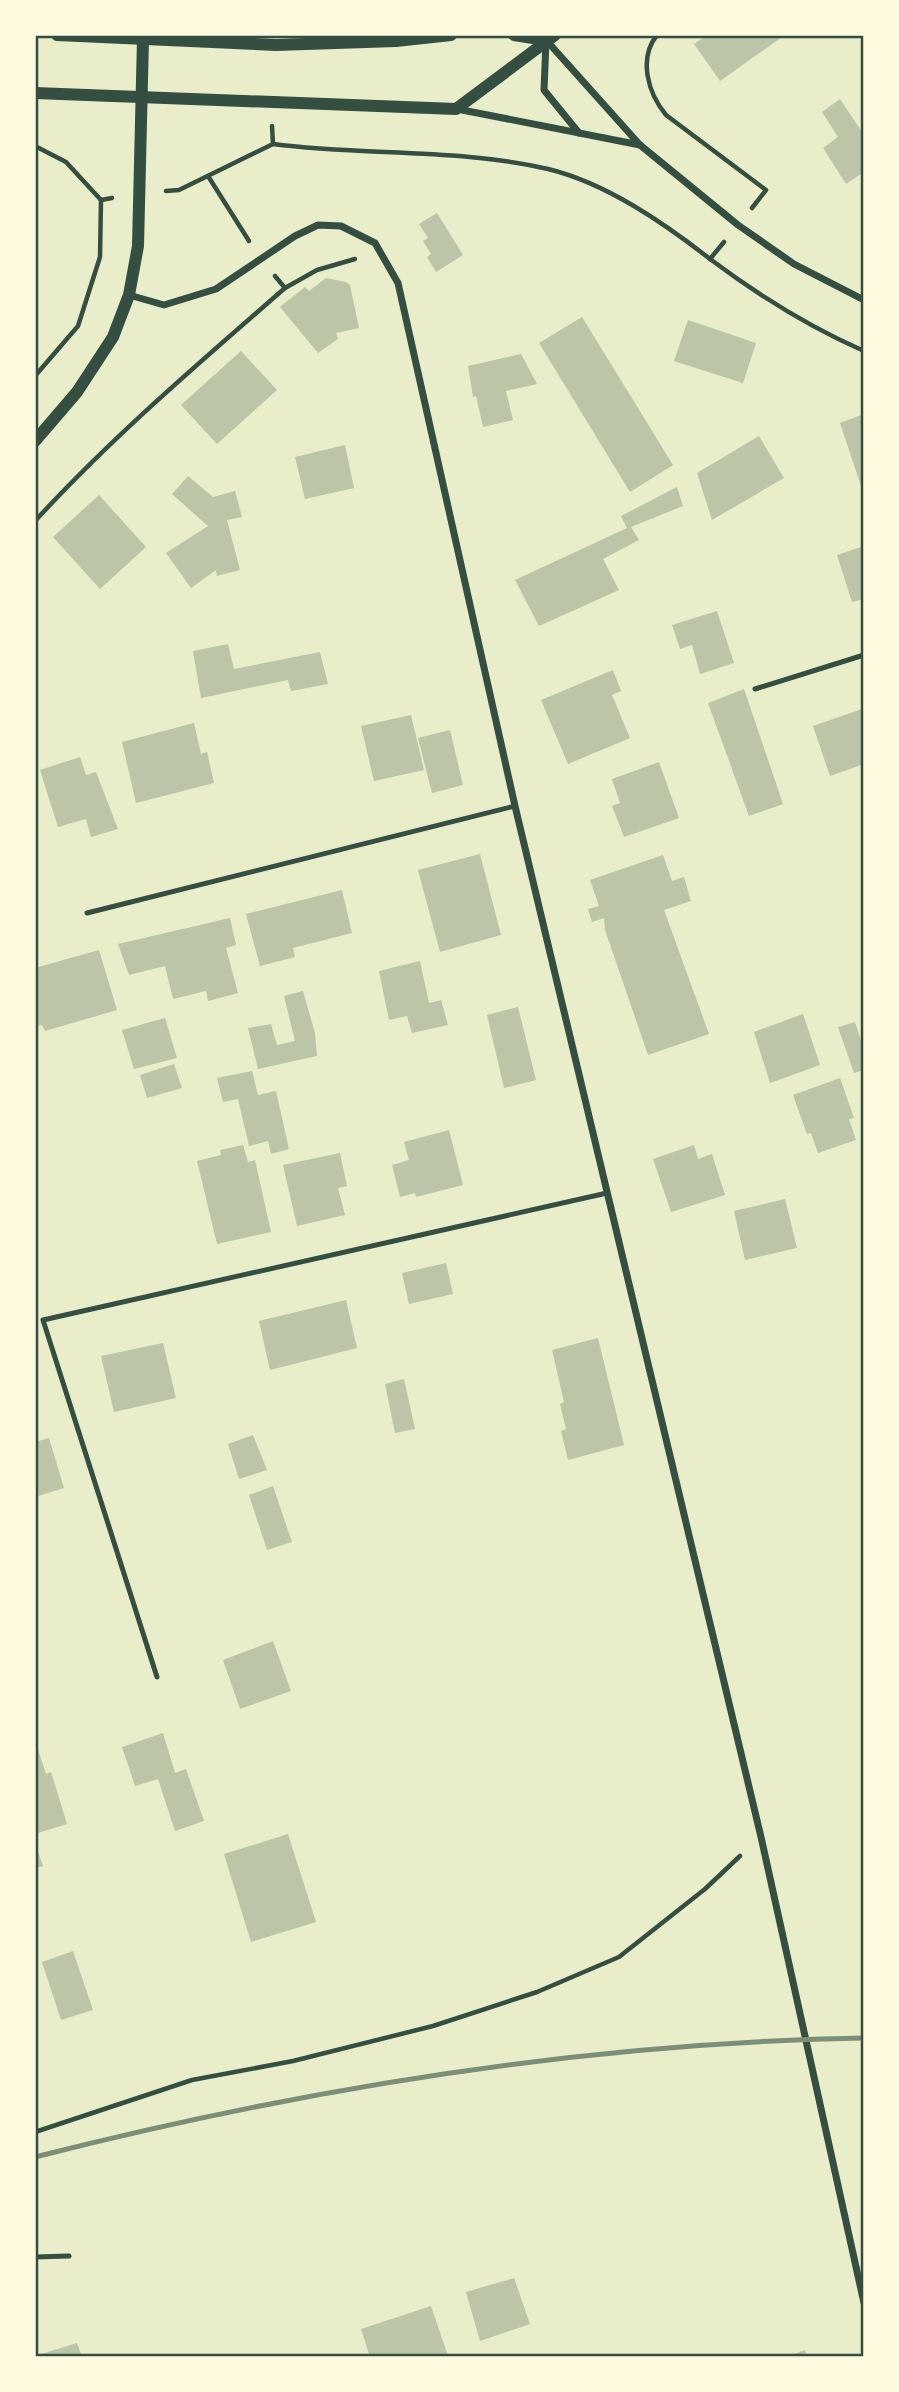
<svg xmlns="http://www.w3.org/2000/svg" width="899" height="2392" viewBox="0 0 899 2392" font-family="Ubuntu,sans-serif">
	<style>
		.building { fill: #bcc5a7 }
		.lines { fill: none; stroke-linecap: round; stroke-linejoin: round }
		.path { stroke: #344e41; stroke-width: 4.5 }
		.service { stroke: #344e41; stroke-width: 5 }
		.minor { stroke: #344e41; stroke-width: 7 }
		.tertiary { stroke: #344e41; stroke-width: 12 }
		.rail { stroke: #7c8e77; stroke-width: 5 }
		.neatline { fill: none; stroke: #344e41; stroke-width: 2.5 }
	</style>
	<rect width="100%" height="100%" fill="#e9edc9"/>
	<g class="building">
		<path d="M 707,35 L 780,35 L 782,37 L 720,81 L 694,44 Z"/>
		<path d="M 840,99 L 864,135 L 864,172 L 846,184 L 823,148 L 838,137 L 822,112 Z"/>
		<path d="M 437,213 L 463,255 L 436,272 L 427,257 L 431,254 L 423,241 L 428,238 L 419,224 Z"/>
		<path d="M 326,278 L 346,282 L 350,285 L 359,328 L 336,333 L 338,339 L 318,353 L 280,307 L 305,287 L 309,291 Z"/>
		<path d="M 582,317 L 673,465 L 630,492 L 539,343 Z"/>
		<path d="M 688,320 L 756,343 L 743,383 L 674,361 Z"/>
		<path d="M 241,351 L 277,390 L 217,444 L 181,405 Z"/>
		<path d="M 521,354 L 537,384 L 506,391 L 513,420 L 483,427 L 476,396 L 473,397 L 468,366 Z"/>
		<path d="M 864,414 L 864,484 L 861,486 L 840,423 Z"/>
		<path d="M 759,436 L 784,478 L 712,520 L 697,473 Z"/>
		<path d="M 345,445 L 354,488 L 305,499 L 295,457 Z"/>
		<path d="M 188,476 L 213,497 L 235,491 L 242,517 L 227,520 L 240,570 L 217,576 L 216,570 L 191,588 L 166,553 L 208,526 L 172,494 Z"/>
		<path d="M 677,487 L 683,506 L 631,527 L 639,540 L 603,559 L 619,590 L 539,626 L 515,580 L 627,528 L 621,516 Z"/>
		<path d="M 99,495 L 146,547 L 100,589 L 53,537 Z"/>
		<path d="M 864,546 L 864,599 L 852,602 L 837,555 Z"/>
		<path d="M 717,611 L 734,663 L 700,674 L 692,645 L 680,649 L 672,625 Z"/>
		<path d="M 228,644 L 234,669 L 320,652 L 328,684 L 291,691 L 288,680 L 201,698 L 193,651 Z"/>
		<path d="M 613,670 L 621,691 L 612,695 L 630,738 L 568,764 L 541,700 Z"/>
		<path d="M 744,689 L 783,804 L 749,816 L 708,703 Z"/>
		<path d="M 862,709 L 864,714 L 864,764 L 830,776 L 813,726 Z"/>
		<path d="M 411,715 L 424,770 L 374,781 L 361,726 Z"/>
		<path d="M 194,723 L 201,754 L 207,752 L 214,783 L 136,803 L 122,742 Z"/>
		<path d="M 450,730 L 463,785 L 432,793 L 418,738 Z"/>
		<path d="M 80,757 L 86,775 L 96,772 L 118,829 L 91,837 L 86,819 L 58,827 L 40,770 Z"/>
		<path d="M 659,762 L 679,818 L 624,837 L 612,806 L 620,803 L 612,779 Z"/>
		<path d="M 480,854 L 501,935 L 440,952 L 418,870 Z"/>
		<path d="M 663,855 L 672,881 L 684,877 L 691,901 L 664,910 L 709,1034 L 648,1055 L 605,930 L 604,918 L 592,922 L 588,909 L 599,906 L 590,880 Z"/>
		<path d="M 342,890 L 352,933 L 293,948 L 295,957 L 260,966 L 246,914 Z"/>
		<path d="M 230,918 L 236,945 L 226,948 L 238,993 L 208,1001 L 206,991 L 173,999 L 165,966 L 129,975 L 118,944 Z"/>
		<path d="M 99,950 L 117,1010 L 45,1031 L 42,1025 L 35,1027 L 35,968 Z"/>
		<path d="M 420,961 L 429,1003 L 441,1000 L 448,1025 L 412,1033 L 407,1016 L 389,1020 L 379,971 Z"/>
		<path d="M 303,991 L 315,1033 L 317,1056 L 258,1069 L 248,1028 L 271,1024 L 277,1045 L 295,1041 L 284,996 Z"/>
		<path d="M 518,1007 L 536,1080 L 504,1088 L 487,1015 Z"/>
		<path d="M 803,1014 L 820,1065 L 770,1083 L 754,1032 Z"/>
		<path d="M 165,1018 L 177,1058 L 134,1069 L 122,1030 Z"/>
		<path d="M 855,1022 L 864,1050 L 864,1070 L 854,1073 L 838,1027 Z"/>
		<path d="M 174,1064 L 182,1088 L 147,1098 L 140,1075 Z"/>
		<path d="M 252,1071 L 258,1095 L 276,1091 L 289,1149 L 271,1154 L 268,1141 L 249,1146 L 238,1099 L 223,1102 L 217,1078 Z"/>
		<path d="M 840,1078 L 854,1118 L 849,1119 L 856,1140 L 818,1153 L 811,1133 L 807,1134 L 793,1095 Z"/>
		<path d="M 449,1130 L 463,1185 L 416,1197 L 415,1193 L 400,1197 L 392,1165 L 409,1160 L 404,1142 Z"/>
		<path d="M 243,1145 L 248,1162 L 255,1160 L 271,1232 L 217,1244 L 197,1161 L 221,1155 L 220,1150 Z"/>
		<path d="M 694,1145 L 698,1159 L 712,1154 L 725,1195 L 671,1212 L 653,1159 Z"/>
		<path d="M 340,1153 L 347,1186 L 338,1188 L 345,1215 L 297,1226 L 283,1165 Z"/>
		<path d="M 785,1199 L 797,1248 L 745,1260 L 734,1211 Z"/>
		<path d="M 446,1263 L 453,1294 L 409,1304 L 402,1273 Z"/>
		<path d="M 346,1300 L 357,1348 L 270,1370 L 259,1321 Z"/>
		<path d="M 598,1338 L 624,1445 L 568,1460 L 561,1431 L 566,1429 L 560,1404 L 564,1402 L 552,1350 Z"/>
		<path d="M 163,1343 L 176,1398 L 114,1412 L 101,1356 Z"/>
		<path d="M 404,1379 L 415,1429 L 395,1433 L 385,1384 Z"/>
		<path d="M 253,1435 L 267,1470 L 239,1479 L 228,1444 Z"/>
		<path d="M 49,1438 L 64,1488 L 35,1497 L 35,1442 Z"/>
		<path d="M 273,1486 L 292,1542 L 267,1550 L 249,1495 Z"/>
		<path d="M 273,1641 L 291,1691 L 240,1709 L 223,1660 Z"/>
		<path d="M 163,1733 L 175,1773 L 186,1769 L 204,1821 L 175,1831 L 158,1779 L 135,1786 L 122,1747 Z"/>
		<path d="M 35,1740 L 46,1774 L 51,1772 L 67,1824 L 38,1833 L 35,1823 Z"/>
		<path d="M 288,1834 L 316,1922 L 251,1942 L 224,1854 Z"/>
		<path d="M 35,1843 L 43,1866 L 35,1868 Z"/>
		<path d="M 73,1951 L 93,2010 L 61,2020 L 42,1962 Z"/>
		<path d="M 514,2278 L 530,2324 L 480,2341 L 466,2292 Z"/>
		<path d="M 431,2306 L 448,2356 L 370,2357 L 361,2329 Z"/>
		<path d="M 77,2343 L 82,2357 L 36,2357 L 35,2356 Z"/>
		<path d="M 805,2350 L 807,2357 L 786,2357 Z"/>
	</g>
	<g class="lines">
		<g class="path">
			<path d="M 657,35 C 638,59 648,93 666,115 L 766,190 L 752,208"/>
			<path d="M 273,144 C 364,156 458,148 548,169 C 606,183 664,223 710,259 L 724,242"/>
			<path d="M 35,146 L 66,162 L 101,200 L 112,198"/>
			<path d="M 208,176 L 249,241"/>
			<path d="M 166,191 L 179,190 L 273,144 L 272,126"/>
			<path d="M 710,259 C 758,295 809,327 864,351"/>
			<path d="M 285,288 L 317,270 L 355,259"/>
			<path d="M 35,376 L 78,326 L 100,257 L 101,200"/>
			<path d="M 35,521 C 112,437 199,363 285,288 L 275,276"/>
			<path d="M 35,2132 L 192,2080 L 293,2061 L 433,2026 L 537,1992 L 619,1957 L 705,1889 L 740,1856"/>
		</g>
		<g class="service">
			<path d="M 755,689 L 864,655"/>
			<path d="M 87,913 L 515,806"/>
			<path d="M 157,1677 L 43,1320 L 607,1193"/>
			<path d="M 35,2257 L 69,2256"/>
		</g>
		<g class="minor">
			<path d="M 546,40 L 640,145 L 738,225 L 794,264 L 864,300"/>
			<path d="M 546,41 L 544,90 L 579,133"/>
			<path d="M 457,109 L 640,145"/>
			<path d="M 129,295 L 164,305 L 216,289 L 295,236 L 318,225 L 341,226 L 375,243 L 398,283 L 515,806 L 761,1837 L 864,2303"/>
		</g>
		<g class="tertiary">
			<path d="M 57,35 L 276,45 L 396,41 L 451,35"/>
			<path d="M 514,35 L 546,40"/>
			<path d="M 35,93 L 456,109 L 555,35"/>
			<path d="M 35,441 L 77,392 L 113,337 L 129,295 L 138,246 L 143,39"/>
		</g>
		<path class="rail" d="M 35,2157 C 306,2088 585,2043 864,2038"/>
	</g>
	<rect width="899" height="2392" fill="none" stroke="#fefae0" stroke-width="74"/>
	<rect x="37" y="37" width="825" height="2318" class="neatline"/>
</svg>
